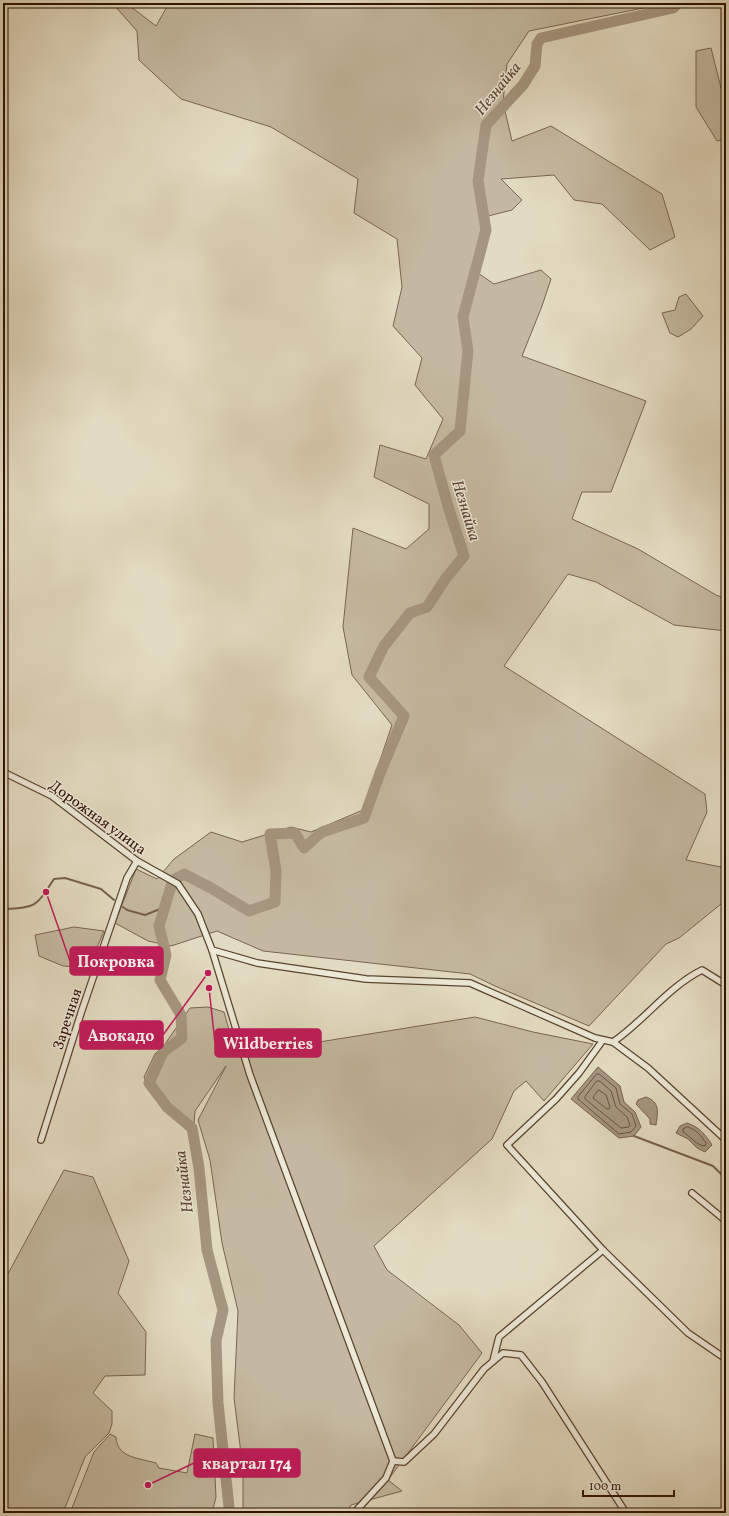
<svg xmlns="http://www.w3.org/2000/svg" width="729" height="1516" viewBox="0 0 729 1516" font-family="Vollkorn,serif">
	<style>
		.green { fill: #c4b9a0; stroke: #786550 }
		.water { fill: #a5967f; stroke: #75614c }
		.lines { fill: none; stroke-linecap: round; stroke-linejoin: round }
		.shore { stroke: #685440; stroke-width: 1 }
		.stream { stroke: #75614c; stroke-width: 2 }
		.river { stroke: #a5967f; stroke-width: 11 }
		.minor-casing { stroke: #5a4430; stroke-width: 8 }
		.minor { stroke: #ede8d7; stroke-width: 5.5 }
		.labels { text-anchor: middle; stroke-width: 3; stroke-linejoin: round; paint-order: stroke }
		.street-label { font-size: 15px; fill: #2c1100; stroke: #ede8d7 }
		.water-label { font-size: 16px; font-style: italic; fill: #5c4633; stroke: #ede8d7 }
		.leader { fill: none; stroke: #c2185b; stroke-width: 1.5 }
		.callout-dot { fill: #c2185b; stroke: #ede8d7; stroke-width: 1.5 }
		.callout { fill: #c2185b; stroke: #c2185b; stroke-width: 1.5 }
		.callout-label { font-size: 16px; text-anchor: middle; font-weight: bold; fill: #fff }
	</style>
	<rect width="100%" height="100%" fill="#e3dbc1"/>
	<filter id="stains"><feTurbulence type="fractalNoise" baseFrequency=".005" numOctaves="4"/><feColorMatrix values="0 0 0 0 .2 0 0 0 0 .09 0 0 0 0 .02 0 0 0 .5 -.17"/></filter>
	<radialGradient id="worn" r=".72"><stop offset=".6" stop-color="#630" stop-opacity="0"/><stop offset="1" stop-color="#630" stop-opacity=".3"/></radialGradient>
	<g class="green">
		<path d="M 115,3 L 126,3 L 156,26 L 168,5 L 168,3 L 668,3 L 529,31 L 507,64 L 503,102 L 512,141 L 551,126 L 662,194 L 675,237 L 650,250 L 602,204 L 574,200 L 554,175 L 501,179 L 522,200 L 512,210 L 484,217 L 472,269 L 494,284 L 541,270 L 551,279 L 542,306 L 522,356 L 646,401 L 611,492 L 582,492 L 572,519 L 638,549 L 716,595 L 726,599 L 726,631 L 674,625 L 596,582 L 568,574 L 504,666 L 705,794 L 707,812 L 686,860 L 721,867 L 726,882 L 726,900 L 679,938 L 666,944 L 589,1026 L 495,986 L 470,974 L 263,951 L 217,931 L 171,946 L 148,941 L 115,923 L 136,869 L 157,879 L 174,859 L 211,832 L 242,842 L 291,827 L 311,832 L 363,810 L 392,725 L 352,675 L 343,627 L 353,528 L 406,549 L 429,529 L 429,504 L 374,477 L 380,445 L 426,459 L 443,419 L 415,385 L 422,358 L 393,326 L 402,287 L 397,239 L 354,213 L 358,179 L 271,127 L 181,99 L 139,60 L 137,31 L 114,5 Z"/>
		<path d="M 711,48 L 721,88 L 726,89 L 726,139 L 717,141 L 696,107 L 696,51 Z"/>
		<path d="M 686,294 L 703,316 L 691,329 L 678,337 L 670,333 L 662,313 L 675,310 L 679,297 Z"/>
		<path d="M 74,927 L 104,931 L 88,968 L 63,966 L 39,956 L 35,935 Z"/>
		<path d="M 208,1007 L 224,1012 L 235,1051 L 232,1056 L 475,1017 L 533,1032 L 593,1044 L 544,1101 L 526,1081 L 514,1091 L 492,1139 L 374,1246 L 387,1270 L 459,1325 L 482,1353 L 388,1480 L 402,1491 L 351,1505 L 347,1513 L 243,1513 L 243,1469 L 234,1398 L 238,1311 L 222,1243 L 210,1160 L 198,1120 L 226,1066 L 195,1111 L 194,1124 L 189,1131 L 161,1106 L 150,1092 L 144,1077 L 155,1054 L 165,1044 L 190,1008 Z"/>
		<path d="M 64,1170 L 93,1177 L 129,1261 L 118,1293 L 146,1332 L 145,1375 L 105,1376 L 93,1393 L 112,1411 L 112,1424 L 109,1433 L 85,1457 L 63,1513 L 3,1513 L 3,1283 Z"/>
		<path d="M 110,1434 L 116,1437 C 117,1458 139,1458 156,1463 L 159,1468 L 187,1473 L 195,1434 L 213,1438 L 216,1497 L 212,1513 L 70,1513 L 94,1452 Z"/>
	</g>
	<g class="water">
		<path d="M 598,1067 L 620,1086 L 624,1102 L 635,1112 L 641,1127 L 634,1136 L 619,1138 L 571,1099 Z"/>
		<path d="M 646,1097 C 660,1102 658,1112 656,1125 L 650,1124 L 650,1119 L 636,1104 L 638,1100 Z"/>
		<path d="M 687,1123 C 699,1127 705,1134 712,1145 L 705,1152 L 697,1148 L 688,1139 L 676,1133 L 680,1126 Z"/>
	</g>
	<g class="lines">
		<g class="shore">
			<path d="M 597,1074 L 599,1074 L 616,1088 L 620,1104 L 632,1114 L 636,1126 L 631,1132 L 619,1134 L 578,1099 L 578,1097 Z"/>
			<path d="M 597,1081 L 600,1081 L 611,1091 L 616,1107 L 627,1117 L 630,1125 L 629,1127 L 621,1128 L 585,1099 L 585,1097 Z"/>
			<path d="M 599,1090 L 606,1095 L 610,1107 L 609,1109 L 607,1109 L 593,1098 L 594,1096 Z"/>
			<path d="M 688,1127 C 697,1130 701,1136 706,1143 L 705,1146 C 697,1146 690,1136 683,1132 L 683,1129 Z"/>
		</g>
		<g class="stream">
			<path d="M 123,907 L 127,910 L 145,915 L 165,907"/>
			<path d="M 5,909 C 37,908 37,905 54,879 L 65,878 L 101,889 L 114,900"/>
			<path d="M 634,1136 L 713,1166 L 726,1179"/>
		</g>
		<g class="river">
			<path d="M 175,879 L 184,874 L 211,888 L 249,911 L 275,902 L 276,871 L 270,834 L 295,833 L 304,848 L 322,832 L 364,818 L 380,773 L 404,716 L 369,677 L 384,646 L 410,613 L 427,607 L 446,578 L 464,556 L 448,506 L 434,455 L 460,431 L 468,351 L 463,317 L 486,230 L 478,181 L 486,125 L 523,85 L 535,66 L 537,44 L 541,38 L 673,8 L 678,3"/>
			<path d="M 172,883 L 159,926 L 166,955 L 160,980 L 181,1015 L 182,1038 L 163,1052 L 149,1083 L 167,1107 L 192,1128 L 199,1168 L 207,1250 L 223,1310 L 216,1341 L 218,1403 L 229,1507 L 228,1513"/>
		</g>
		<g class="minor-casing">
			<g id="minor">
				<path d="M 3,772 L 52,796 L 137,861 L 178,884 L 198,914 L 212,950 L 257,963 L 366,979 L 470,983 L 595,1038 L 613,1042 C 644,1021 668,987 702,970 L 726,985"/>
				<path d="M 212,950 L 250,1075 L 393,1461 L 386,1478 L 354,1513"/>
				<path d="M 603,1040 L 579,1073 L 556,1099 L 507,1145 L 603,1250"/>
				<path d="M 613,1042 L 648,1068 L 726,1140"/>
				<path d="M 41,1140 L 81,1013 L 127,878 L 137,861"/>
				<path d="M 692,1193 L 726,1221"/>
				<path d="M 493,1361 L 499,1337 L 603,1250 L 688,1333 L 726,1359"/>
				<path d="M 393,1461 L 404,1462 L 434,1434 L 484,1369 L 503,1353 L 521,1355 L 542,1382 L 626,1513"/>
			</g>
		</g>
		<use href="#minor" class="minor"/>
	</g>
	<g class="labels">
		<g class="street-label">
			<text transform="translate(98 817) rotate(36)" y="5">Дорожная улица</text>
			<text transform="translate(67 1019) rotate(-72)" y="5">Заречная</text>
		</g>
		<g class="water-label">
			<text transform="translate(497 88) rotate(-51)" y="6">Незнайка</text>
			<text transform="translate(467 510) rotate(73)" y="6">Незнайка</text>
			<text transform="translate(183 1182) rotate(-97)" y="6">Незнайка</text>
		</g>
	</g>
	<path class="leader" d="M46 892L70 961M208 973L163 1035M209 988L215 1043M148 1485L194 1463"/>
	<g class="callout-dot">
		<circle cx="46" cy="892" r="4"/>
		<circle cx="208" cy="973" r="4"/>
		<circle cx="209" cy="988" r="4"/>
		<circle cx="148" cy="1485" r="4"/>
	</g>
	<g class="callout">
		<rect x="70" y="947" width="93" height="28" rx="4"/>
		<rect x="80" y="1021" width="83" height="28" rx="4"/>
		<rect x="215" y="1029" width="106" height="28" rx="4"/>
		<rect x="194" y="1449" width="106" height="28" rx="4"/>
	</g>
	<g class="callout-label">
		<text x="116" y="967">Покровка</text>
		<text x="121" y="1041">Авокадо</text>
		<text x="268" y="1049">Wildberries</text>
		<text x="247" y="1469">квартал 174</text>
	</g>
	<rect width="729" height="1516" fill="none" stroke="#e3dbc1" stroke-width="16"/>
	<rect x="4" y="4" width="721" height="1508" fill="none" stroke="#2c1100" stroke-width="2"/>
	<rect x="8" y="8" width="713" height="1500" fill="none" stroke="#2c1100"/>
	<path d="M583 1490v6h91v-6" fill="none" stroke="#2c1100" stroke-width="2"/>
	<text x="589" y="1490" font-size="12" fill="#2c1100" stroke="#ede8d7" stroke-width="3" paint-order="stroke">100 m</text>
	<rect width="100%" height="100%" filter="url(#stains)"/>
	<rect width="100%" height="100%" fill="url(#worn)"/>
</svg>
